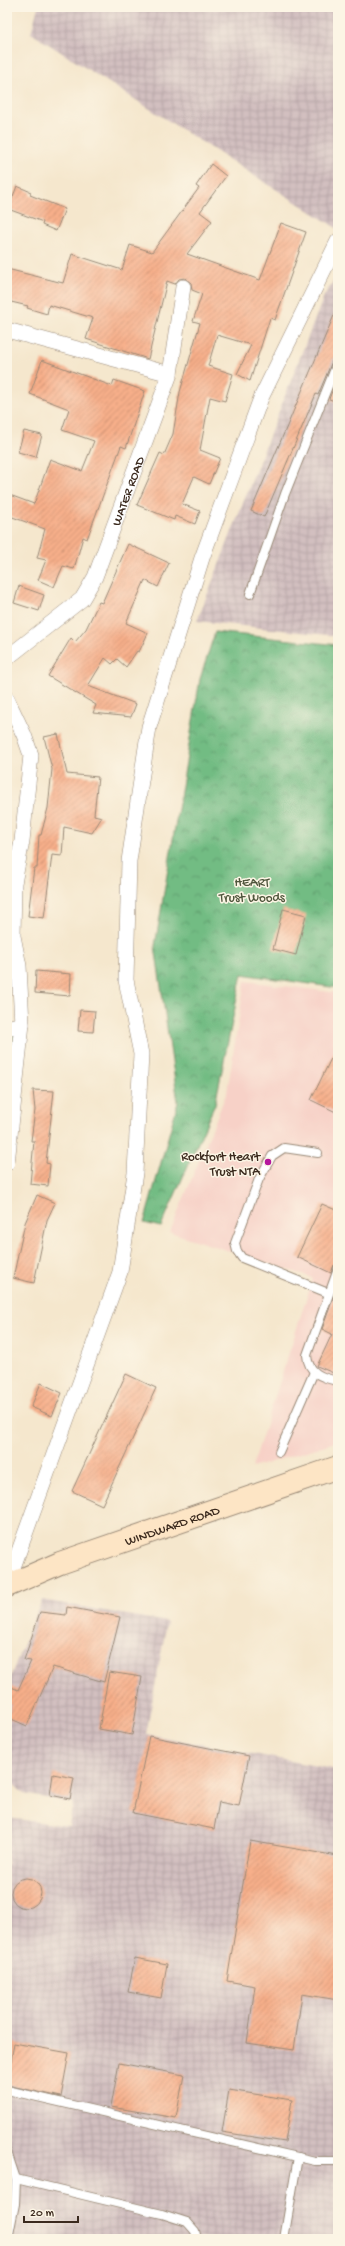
<svg xmlns="http://www.w3.org/2000/svg" width="345" height="2246" viewBox="0 0 345 2246" font-family="'Gochi Hand',sans-serif">
	<style>
		.built { fill: #f7d1c7 }
		.industrial { fill: url(#industrial-grid) }
		.forest { fill: url(#forest-crowns); stroke: #567350 }
		.garden { fill: url(#garden-furrows); stroke: #64835c }
		.building { fill: url(#building-hatch) }
		.lines { fill: none; stroke-linecap: round; stroke-linejoin: round }
		.service-casing { stroke: #988876; stroke-width: 10 }
		.minor-casing { stroke: #988876; stroke-width: 16 }
		.secondary-casing { stroke: #988876; stroke-width: 24 }
		.service { stroke: #fff; stroke-width: 8 }
		.minor { stroke: #fff; stroke-width: 15 }
		.secondary { stroke: #fde5c5; stroke-width: 22 }
		.poi-dot { fill: #b5179e; stroke: #fcf5e5; stroke-width: 1.5 }
		.labels { text-anchor: middle; stroke-width: 3; stroke-linejoin: round; paint-order: stroke }
		.street-label { font-size: 13px; fill: #3b2a1e; stroke: #fcf5e5 }
		.park-label { font-size: 13px; fill: #50563d; stroke: #fcf5e5 }
		.poi-label { font-size: 13px; fill: #3b2a1e; stroke: #fcf5e5; text-anchor: end }
	</style>
	<defs>
		<pattern id="industrial-grid" width="8" height="8" patternUnits="userSpaceOnUse"><rect width="8" height="8" fill="#d2bfc0"/><path d="M0 4h8M4 0v8" fill="none" stroke="#b5a4a5"/></pattern>
		<pattern id="forest-crowns" width="20" height="18" patternUnits="userSpaceOnUse"><rect width="20" height="18" fill="#72bc83"/><path d="M2 6a3 3 0 1 1 6 0M12 15a3 3 0 1 1 6 0" fill="none" stroke="#5f996b"/></pattern>
		<pattern id="garden-furrows" width="10" height="10" patternUnits="userSpaceOnUse"><rect width="10" height="10" fill="#8ddc9b"/><path d="M-1 1l2-2M0 10L10 0M9 11l2-2" fill="none" stroke="#7bbd85"/></pattern>
		<pattern id="building-hatch" width="6" height="6" patternUnits="userSpaceOnUse"><rect width="6" height="6" fill="#f7af8a"/><path d="M-1 1l2-2M0 6l6-6M5 7l2-2" fill="none" stroke="#c98f70"/></pattern>
	</defs>
	<rect width="100%" height="100%" fill="#fcf5e5"/>
	<filter id="ink" filterUnits="userSpaceOnUse"><feTurbulence type="fractalNoise" baseFrequency=".025" numOctaves="2"/><feDisplacementMap in="SourceGraphic" scale="8" xChannelSelector="R" yChannelSelector="G"/><feConvolveMatrix kernelMatrix="1 2 1 2 8 2 1 2 1" color-interpolation-filters="sRGB"/></filter>
	<filter id="wash" filterUnits="userSpaceOnUse"><feTurbulence type="fractalNoise" baseFrequency=".012" numOctaves="4" result="noise"/><feDisplacementMap in="SourceGraphic" scale="16" xChannelSelector="R" yChannelSelector="G"/><feGaussianBlur stdDeviation="0.9" result="paint"/><feColorMatrix in="noise" values="0 0 0 0 0 0 0 0 0 0 0 0 0 0 0 0 0 1.4 0 .05"/><feComposite in="paint" operator="in"/></filter>
	<g filter="url(#wash)">
		<rect width="100%" height="100%" fill="#f5e7cd"/>
		<path class="built" d="M 245,981 L 338,993 L 338,1441 L 252,1468 L 313,1278 L 170,1232 L 227,1092 Z"/>
		<g class="industrial">
			<path d="M 38,7 L 338,7 L 338,229 L 31,33 Z"/>
			<path d="M 338,274 L 338,636 L 197,621 L 324,296 Z"/>
			<path d="M 42,1600 L 167,1622 L 146,1734 L 338,1770 L 338,2239 L 7,2239 L 7,1818 L 69,1826 L 73,1803 L 24,1794 L 7,1778 L 7,1685 Z"/>
		</g>
		<path class="forest" d="M 215,632 L 338,645 L 338,988 L 242,974 L 215,1104 L 161,1227 L 144,1223 L 178,1102 L 155,946 L 200,679 Z"/>
		<path class="garden" d="M 15,1032 L 7,1086 L 7,1036 Z"/>
		<g id="blocks">
			<g class="building">
				<path d="M 211,164 L 226,176 L 200,212 L 212,221 L 187,254 L 260,280 L 281,223 L 306,232 L 275,320 L 270,318 L 250,381 L 237,374 L 251,345 L 217,335 L 208,366 L 233,374 L 225,401 L 210,397 L 200,450 L 220,458 L 209,484 L 194,477 L 182,504 L 200,511 L 195,524 L 175,516 L 174,520 L 137,505 L 160,453 L 164,455 L 173,434 L 180,392 L 200,323 L 193,321 L 202,294 L 192,290 L 191,283 L 185,278 L 179,279 L 175,284 L 167,281 L 148,359 L 86,339 L 93,318 L 49,305 L 47,314 L 27,308 L 28,306 L 7,301 L 7,269 L 63,283 L 72,254 L 122,270 L 130,245 L 152,252 L 199,188 L 196,186 Z"/>
				<path d="M 17,186 L 31,192 L 30,195 L 65,209 L 56,231 L 42,225 L 43,222 L 8,209 Z"/>
				<path d="M 338,306 L 338,356 L 333,359 L 318,395 L 316,394 L 264,517 L 251,511 Z"/>
				<path d="M 42,360 L 112,386 L 114,380 L 145,391 L 126,448 L 121,446 L 87,539 L 83,537 L 74,569 L 63,566 L 54,587 L 38,580 L 46,560 L 37,558 L 45,529 L 7,515 L 7,494 L 34,504 L 50,459 L 82,471 L 94,441 L 62,430 L 69,409 L 30,394 Z"/>
				<path d="M 338,376 L 338,402 L 329,399 Z"/>
				<path d="M 24,431 L 42,435 L 36,457 L 18,452 Z"/>
				<path d="M 128,544 L 169,563 L 158,587 L 145,580 L 126,623 L 148,633 L 139,652 L 137,651 L 126,667 L 117,659 L 112,664 L 105,658 L 88,686 L 136,704 L 131,717 L 93,713 L 96,705 L 48,676 L 71,638 L 75,642 L 86,629 L 99,602 L 102,603 Z"/>
				<path d="M 19,586 L 44,595 L 39,611 L 14,603 Z"/>
				<path d="M 58,734 L 67,774 L 98,777 L 94,815 L 102,817 L 92,833 L 64,827 L 62,856 L 52,855 L 44,918 L 28,916 L 34,868 L 37,868 L 39,835 L 41,835 L 48,808 L 52,769 L 44,737 Z"/>
				<path d="M 283,909 L 306,915 L 296,955 L 273,949 Z"/>
				<path d="M 36,971 L 71,974 L 70,996 L 35,993 Z"/>
				<path d="M 80,1010 L 95,1011 L 93,1032 L 78,1031 Z"/>
				<path d="M 338,1044 L 338,1113 L 311,1100 Z"/>
				<path d="M 33,1090 L 54,1091 L 46,1163 L 50,1164 L 48,1186 L 30,1184 L 34,1141 L 31,1141 L 35,1110 Z"/>
				<path d="M 37,1195 L 55,1203 L 47,1220 L 34,1283 L 13,1278 L 25,1223 Z"/>
				<path d="M 322,1204 L 338,1211 L 338,1264 L 334,1265 L 331,1273 L 297,1257 Z"/>
				<path d="M 338,1285 L 338,1375 L 317,1366 L 332,1334 L 322,1329 Z"/>
				<path d="M 126,1374 L 156,1388 L 102,1505 L 72,1491 Z"/>
				<path d="M 41,1383 L 62,1393 L 52,1416 L 31,1407 Z"/>
				<path d="M 67,1607 L 120,1617 L 104,1682 L 53,1667 L 27,1726 L 7,1717 L 12,1705 L 7,1703 L 7,1685 L 18,1690 L 31,1661 L 24,1660 L 40,1612 L 66,1615 Z"/>
				<path d="M 109,1672 L 142,1677 L 132,1735 L 99,1729 Z"/>
				<path d="M 149,1736 L 249,1756 L 239,1806 L 219,1802 L 214,1829 L 133,1813 Z"/>
				<path d="M 53,1774 L 74,1778 L 70,1799 L 50,1795 Z"/>
				<path d="M 250,1841 L 338,1856 L 338,2000 L 302,1994 L 294,2050 L 247,2043 L 255,1986 L 227,1981 Z"/>
				<circle cx="26" cy="1893" r="15"/>
				<path d="M 135,1958 L 167,1964 L 161,1998 L 128,1992 Z"/>
				<path d="M 14,2043 L 69,2053 L 61,2097 L 7,2085 Z"/>
				<path d="M 119,2063 L 184,2075 L 176,2118 L 111,2107 Z"/>
				<path d="M 229,2090 L 292,2100 L 285,2142 L 222,2132 Z"/>
			</g>
		</g>
	</g>
	<g filter="url(#ink)">
		<use href="#blocks" fill-opacity="0" stroke="#988876" stroke-width="1"/>
		<g class="lines">
			<g class="service-casing">
				<g id="service">
					<path d="M 250,594 L 285,494 L 338,361"/>
					<path d="M 318,1153 L 284,1148 L 272,1156 L 259,1179 L 235,1243 L 237,1251 L 242,1258 L 328,1293"/>
					<path d="M 338,1269 L 307,1355 C 308,1373 322,1378 338,1381"/>
					<path d="M 279,1452 L 314,1372"/>
					<path d="M 7,2090 L 315,2161 L 338,2161"/>
					<path d="M 7,2152 L 16,2179 L 15,2204 L 8,2239"/>
					<path d="M 16,2179 L 162,2214 L 187,2222 L 195,2231 L 197,2239"/>
					<path d="M 284,2239 L 298,2157"/>
				</g>
			</g>
			<g class="minor-casing">
				<g id="minor">
					<path d="M 7,330 L 170,374"/>
					<path id="s1" d="M 7,658 L 82,599 L 95,577 L 170,374 L 183,287"/>
					<path d="M 7,699 L 24,735 L 31,755 L 22,841 L 14,883 L 13,936 L 19,966 L 22,1024 L 7,1163"/>
					<path d="M 7,1028 L 22,1024"/>
					<path d="M 7,1584 L 120,1272 L 135,1173 L 141,1054 L 126,980 L 129,861 L 149,727 L 202,558 L 261,398 L 338,241"/>
				</g>
			</g>
			<g class="secondary-casing">
				<g id="secondary">
					<path id="s2" d="M 7,1586 L 60,1563 L 338,1467"/>
				</g>
			</g>
			<use href="#service" class="service"/>
			<use href="#minor" class="minor"/>
			<use href="#secondary" class="secondary"/>
		</g>
	</g>
	<circle class="poi-dot" cx="268" cy="1162" r="4"/>
	<g class="labels">
		<g class="street-label">
			<text dy="5" stroke="none"><textPath href="#s1" startOffset="213">WATER ROAD</textPath></text>
			<text dy="5" stroke="none"><textPath href="#s2" startOffset="176">WINDWARD ROAD</textPath></text>
		</g>
		<g class="park-label">
			<text x="252" y="886">HEART<tspan x="252" dy="15">Trust Woods</tspan></text>
		</g>
		<g class="poi-label">
			<text x="260" y="1160">Rockfort Heart<tspan x="260" dy="15">Trust NTA</tspan></text>
		</g>
	</g>
	<rect width="345" height="2246" fill="none" stroke="#fcf5e5" stroke-width="24"/>
	<path d="M24 2216v6h54v-6" fill="none" stroke="#3b2a1e" stroke-width="2"/>
	<text x="30" y="2216" font-size="12" fill="#3b2a1e" stroke="#fcf5e5" stroke-width="3" paint-order="stroke">20 m</text>
</svg>
